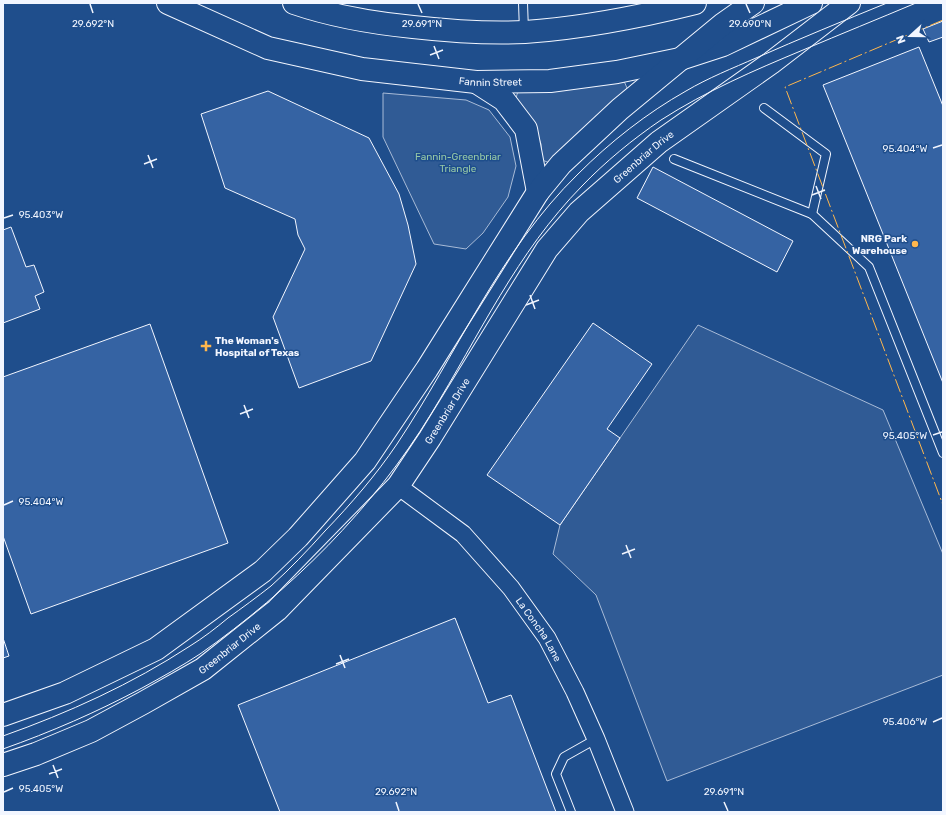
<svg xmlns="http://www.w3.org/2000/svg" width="946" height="815" viewBox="0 0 946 815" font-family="Rubik,sans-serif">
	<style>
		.built { fill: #305b95; stroke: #a8bbd7 }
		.building { fill: #3563a3; stroke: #f2f6ff }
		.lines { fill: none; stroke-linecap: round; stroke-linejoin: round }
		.lane-casing { stroke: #f2f6ff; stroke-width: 10 }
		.street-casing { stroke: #f2f6ff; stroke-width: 19 }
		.primary-casing { stroke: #f2f6ff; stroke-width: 24 }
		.lane { stroke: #1f4e8c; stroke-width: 8 }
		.street { stroke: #1f4e8c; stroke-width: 17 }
		.primary { stroke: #1f4e8c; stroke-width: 22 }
		.tram { stroke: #f2f6ff; stroke-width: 1 }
		.power { stroke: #ffb74d; stroke-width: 1; stroke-dasharray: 14 3 2 3; stroke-linecap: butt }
		.ticks { fill: none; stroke: #f2f6ff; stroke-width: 1.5 }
		.poi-dot { fill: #ffb74d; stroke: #1f4e8c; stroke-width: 1.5 }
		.labels { text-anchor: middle; stroke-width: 3; stroke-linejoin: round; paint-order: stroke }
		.street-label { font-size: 10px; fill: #f2f6ff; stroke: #1f4e8c }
		.park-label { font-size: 10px; fill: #97c8a6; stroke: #1f4e8c }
		.poi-label { font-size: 10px; font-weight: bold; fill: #f2f6ff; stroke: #1f4e8c; text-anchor: end }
		.ticks-label { font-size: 10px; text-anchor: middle; fill: #f2f6ff; stroke: #1f4e8c; stroke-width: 3; stroke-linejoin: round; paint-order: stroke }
	</style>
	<rect width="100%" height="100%" fill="#1f4e8c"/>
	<g class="built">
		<path d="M 624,81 L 627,88 L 550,163 L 542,160 L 541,144 L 535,128 L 516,98 L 518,91 Z"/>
		<path d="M 383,93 L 466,100 L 489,110 L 510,137 L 516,166 L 508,197 L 483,233 L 466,249 L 434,244 L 383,137 Z"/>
		<path d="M 698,325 L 883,410 L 943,554 L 943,675 L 667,781 L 596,595 L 553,554 L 560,525 Z"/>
	</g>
	<g class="building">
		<path d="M 943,21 L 943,37 L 929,42 L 923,29 Z"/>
		<path d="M 919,47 L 943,106 L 943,383 L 823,85 Z"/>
		<path d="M 268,91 L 369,138 L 399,194 L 408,225 L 416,264 L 371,361 L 299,388 L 273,317 L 305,249 L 298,235 L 295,219 L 225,188 L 201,114 Z"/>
		<path d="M 653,167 L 793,241 L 777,272 L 637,198 Z"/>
		<path d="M 11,227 L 26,267 L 34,265 L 44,292 L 35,296 L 40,309 L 3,323 L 3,230 Z"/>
		<path d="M 593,323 L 652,364 L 607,429 L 620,438 L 560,525 L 487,475 Z"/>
		<path d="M 150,324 L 228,543 L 31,614 L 3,536 L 3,377 Z"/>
		<path d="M 455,618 L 488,703 L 511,695 L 556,812 L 280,812 L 238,705 Z"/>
		<path d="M 3,638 L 9,656 L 3,658 Z"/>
	</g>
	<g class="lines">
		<g class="lane-casing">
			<g id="lane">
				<path d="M 523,3 L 524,31"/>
				<path d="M 764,108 L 826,154 L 812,214"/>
				<path d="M 674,159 L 812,214 L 869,267 L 943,453"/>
				<path d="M 571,812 L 556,774 L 564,757 L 596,739"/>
			</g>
		</g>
		<g class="street-casing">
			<g id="street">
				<path id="s1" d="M 398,486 L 463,534 L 511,588 L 547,638 L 575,692 L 596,739 L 625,812"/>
			</g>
		</g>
		<g class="primary-casing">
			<g id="primary">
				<path id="s2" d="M 168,3 L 268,48 L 362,69 L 476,82 L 550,81 L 617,72 L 680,59 L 723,45 L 811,3"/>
				<path d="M 294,3 C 332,16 372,23 413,27 C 449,31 487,34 525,32 C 582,28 639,17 695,3"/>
				<path d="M 476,82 L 504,100 L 526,129 L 538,192"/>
				<path d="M 3,715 L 65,693 L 156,649 L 263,571 L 298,537 L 365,461 L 427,369 L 538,192 L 561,164 L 620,109 L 723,24 L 753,3"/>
				<path id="s3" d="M 3,765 L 36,754 L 91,731 L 143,703 L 203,669 L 277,610 L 398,486 L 430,438 L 547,249 L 579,212 L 659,142 L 771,63 L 849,3"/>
			</g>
		</g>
		<use href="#lane" class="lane"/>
		<use href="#street" class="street"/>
		<use href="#primary" class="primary"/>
		<g class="tram">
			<path d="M 3,736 C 68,713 132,684 190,646 C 203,638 216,628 228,618 C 242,608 257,597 271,586 C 290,569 308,550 325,531 C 351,504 376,475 397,444 C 457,354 499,251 578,174 C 610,142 647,113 686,91 C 708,78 733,68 756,58 C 799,39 843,21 887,3"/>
			<path d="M 3,749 C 51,732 97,712 142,688 C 162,677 182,666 200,654 C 291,590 373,509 431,414 C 479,336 517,252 582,186 C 605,162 633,139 661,120 C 706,91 755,70 803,50 C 841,34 878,19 916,3"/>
		</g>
		<path class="power" d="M 943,20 L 785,87 L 943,505"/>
	</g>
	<path class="ticks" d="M 90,4 L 93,13M 418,4 L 422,13M 746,4 L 750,13M 434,46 L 439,59M 430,55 L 443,50M 933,148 L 942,145M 148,155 L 153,168M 144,164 L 157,159M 816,186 L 821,199M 812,195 L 825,190M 4,218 L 13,215M 530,295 L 535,309M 526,305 L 539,300M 244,405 L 249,418M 240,414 L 253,409M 933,435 L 942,432M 4,505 L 13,501M 626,545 L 631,558M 622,554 L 635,549M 340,655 L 345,668M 336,664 L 349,659M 933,722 L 942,718M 53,765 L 58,778M 49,774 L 62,769M 4,792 L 13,788M 396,802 L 399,811M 724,802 L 728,811"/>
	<g class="poi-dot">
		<circle cx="915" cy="244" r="4"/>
		<path d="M204 340h4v4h4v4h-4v4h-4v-4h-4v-4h4z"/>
	</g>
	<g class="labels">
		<g class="street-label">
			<text dy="4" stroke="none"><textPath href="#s2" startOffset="335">Fannin Street</textPath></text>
			<text dy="4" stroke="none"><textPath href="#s3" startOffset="904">Greenbriar Drive</textPath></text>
			<text dy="4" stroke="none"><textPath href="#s3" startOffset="580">Greenbriar Drive</textPath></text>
			<text dy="4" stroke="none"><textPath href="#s1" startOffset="203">La Concha Lane</textPath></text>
			<text dy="4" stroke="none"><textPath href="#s3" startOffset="256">Greenbriar Drive</textPath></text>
		</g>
		<g class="park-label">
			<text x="458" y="160">Fannin-Greenbriar<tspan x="458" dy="12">Triangle</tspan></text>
		</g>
		<g class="poi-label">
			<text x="907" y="242">NRG Park<tspan x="907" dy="12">Warehouse</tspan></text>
			<text x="215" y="344" text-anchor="start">The Woman's<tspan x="215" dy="12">Hospital of Texas</tspan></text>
		</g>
	</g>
	<g class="ticks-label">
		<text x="93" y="27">29.692°N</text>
		<text x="422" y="27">29.691°N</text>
		<text x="750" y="27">29.690°N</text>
		<text x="905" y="152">95.404°W</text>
		<text x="41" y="218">95.403°W</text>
		<text x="905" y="439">95.405°W</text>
		<text x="41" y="505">95.404°W</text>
		<text x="905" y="725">95.406°W</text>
		<text x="41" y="792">95.405°W</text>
		<text x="396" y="795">29.692°N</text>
		<text x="724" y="795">29.691°N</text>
	</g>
	<rect width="946" height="815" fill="none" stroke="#f2f6ff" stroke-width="8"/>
	<g transform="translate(910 36) rotate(249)" stroke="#1f4e8c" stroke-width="3" paint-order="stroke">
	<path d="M0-3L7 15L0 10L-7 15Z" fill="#f2f6ff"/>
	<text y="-6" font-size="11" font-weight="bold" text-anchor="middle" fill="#f2f6ff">N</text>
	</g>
</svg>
